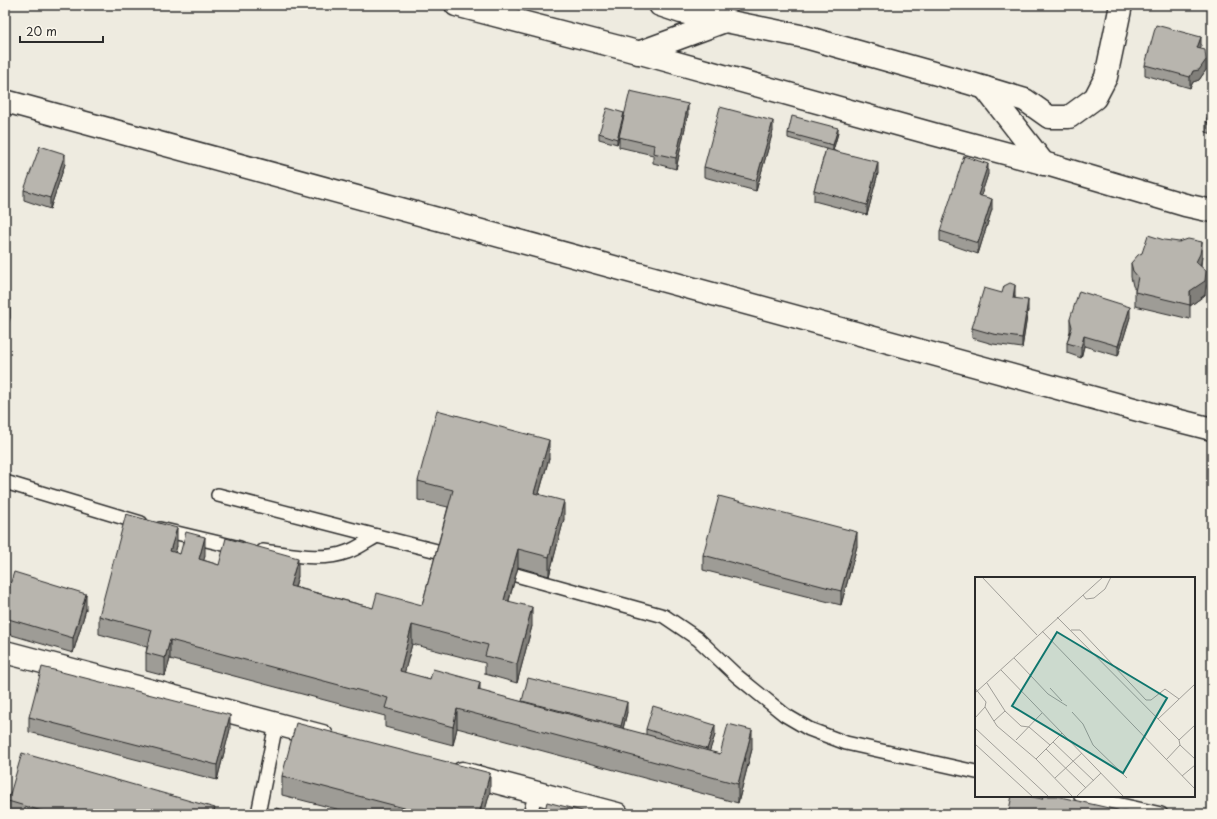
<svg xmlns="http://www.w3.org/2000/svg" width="1217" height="819" viewBox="0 0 1217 819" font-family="'Playpen Sans',sans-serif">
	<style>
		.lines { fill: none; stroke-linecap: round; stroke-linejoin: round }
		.lane-casing { stroke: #2b2b2b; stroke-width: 16 }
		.street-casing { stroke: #2b2b2b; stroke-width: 25 }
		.lane { stroke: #fbf7ec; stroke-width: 13 }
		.street { stroke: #fbf7ec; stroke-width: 22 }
		.wall { fill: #9e9c96; stroke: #2b2b2b }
		.shaded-wall { fill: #817f7a; stroke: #2b2b2b }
		.building { fill: #b8b5ae; stroke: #2b2b2b }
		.inset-road { fill: none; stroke: #a09e98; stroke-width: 1 }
		.view { fill: #0f766e; fill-opacity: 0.15; stroke: #0f766e; stroke-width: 2 }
		.inset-edge { fill: none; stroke: #2b2b2b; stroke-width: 2 }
	</style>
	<rect width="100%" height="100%" fill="#eeebe0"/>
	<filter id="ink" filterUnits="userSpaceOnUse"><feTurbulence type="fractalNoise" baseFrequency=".025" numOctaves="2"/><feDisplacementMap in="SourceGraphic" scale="8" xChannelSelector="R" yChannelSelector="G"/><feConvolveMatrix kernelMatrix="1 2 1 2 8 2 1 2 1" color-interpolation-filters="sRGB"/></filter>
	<g filter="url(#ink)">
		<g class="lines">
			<g class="lane-casing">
				<g id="lane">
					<path d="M 5,482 L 141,523"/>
					<path d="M 218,495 L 377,536"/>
					<path d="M 160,529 L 240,548"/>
					<path d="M 263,551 C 290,554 321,562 347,552 C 357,549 367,541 377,536 L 441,552"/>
					<path d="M 516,575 L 664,616 L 698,639 L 737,676 L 785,715 L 809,729 L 846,743 L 976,772"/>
					<path d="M 1081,796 L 1161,814"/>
					<path d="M 258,814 L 276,724"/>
					<path d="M 530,814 L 536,792"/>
				</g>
			</g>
			<g class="street-casing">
				<g id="street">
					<path d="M 456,5 L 626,49 L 933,134 L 1050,165 L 1185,205 L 1212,211"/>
					<path d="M 660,5 L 681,12 L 805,37 L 969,83 L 1025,100 L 1049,117 L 1069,117 L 1095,98 L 1106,77 L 1121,5"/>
					<path d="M 638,53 L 725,21"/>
					<path d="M 985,88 L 1044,164"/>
					<path d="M 5,101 L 1160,416 L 1212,429"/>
					<path d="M 5,652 L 322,736"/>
					<path d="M 462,773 L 617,814"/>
				</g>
			</g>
			<use href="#lane" class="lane"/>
			<use href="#street" class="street"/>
		</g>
		<g class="wall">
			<path d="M 1201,47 L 1200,49 L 1206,70 L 1199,80 L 1193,82 L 1190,88 L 1145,75 L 1145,65 Z"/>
			<path d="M 1212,101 L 1212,134 L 1206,132 L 1206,122 Z"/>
			<path d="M 624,113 L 688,114 L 676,169 L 653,163 L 653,155 L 619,147 L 619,137 L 621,130 L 617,144 L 599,139 L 599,133 Z"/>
			<path d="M 773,131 L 756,191 L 704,177 L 704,167 Z"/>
			<path d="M 788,133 L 838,133 L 833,150 L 878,173 L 867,215 L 814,201 L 814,190 L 826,149 L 788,138 Z"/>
			<path d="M 65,164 L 50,209 L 24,200 L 24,190 Z"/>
			<path d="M 988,174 L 981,195 L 992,209 L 978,254 L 940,241 L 940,231 Z"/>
			<path d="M 1142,253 L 1202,256 L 1201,266 L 1206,286 L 1205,295 L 1190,306 L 1190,319 L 1135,306 L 1135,289 L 1133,286 L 1131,277 L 1131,263 Z"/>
			<path d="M 1002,293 L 1015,296 L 1015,298 L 1028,310 L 1022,348 L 993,344 L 972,338 L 972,328 Z"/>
			<path d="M 1130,317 L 1118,356 L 1084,346 L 1081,358 L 1067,353 L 1067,343 L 1070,331 L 1070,319 Z"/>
			<path d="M 549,458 L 539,494 L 564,519 L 549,576 L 518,567 L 509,601 L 532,626 L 517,683 L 485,674 L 485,663 L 412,644 L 404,673 L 430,679 L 480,691 L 522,702 L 522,701 L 627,712 L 623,729 L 646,735 L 646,729 L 715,735 L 709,752 L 720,754 L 752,749 L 738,803 L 457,728 L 453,745 L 385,727 L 385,716 L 170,659 L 165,676 L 146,671 L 146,653 L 147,647 L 99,634 L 99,616 L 177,546 L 175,553 L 180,554 L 205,556 L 203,560 L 219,565 L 298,576 L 295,587 L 373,608 L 422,605 L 448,507 L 418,500 L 418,481 Z"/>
			<path d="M 857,546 L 841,605 L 703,570 L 703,555 Z"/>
			<path d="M 5,587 L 86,609 L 73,653 L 5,633 Z"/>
			<path d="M 29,717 L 230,729 L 217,780 L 29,732 Z"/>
			<path d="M 282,776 L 490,792 L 484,814 L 356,814 L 282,795 Z"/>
			<path d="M 8,801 L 215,814 L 8,814 Z"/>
		</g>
		<g class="shaded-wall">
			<path d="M 1201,37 L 1201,47 L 1197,58 L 1197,48 Z"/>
			<path d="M 1206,60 L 1206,70 L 1199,80 L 1193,82 L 1190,88 L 1190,77 L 1193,71 Z"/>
			<path d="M 688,104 L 688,114 L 676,169 L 676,158 Z"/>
			<path d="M 624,113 L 624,119 L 617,144 L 617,139 Z"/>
			<path d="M 773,121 L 773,131 L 756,191 L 756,181 Z"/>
			<path d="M 838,128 L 838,133 L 833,151 L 833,145 Z"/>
			<path d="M 65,154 L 65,164 L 50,209 L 50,198 Z"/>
			<path d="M 878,162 L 878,173 L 867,215 L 867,205 Z"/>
			<path d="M 988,164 L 988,174 L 978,205 L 978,195 Z"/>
			<path d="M 992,199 L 992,209 L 978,254 L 978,243 Z"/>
			<path d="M 1202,242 L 1202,256 L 1200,269 L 1196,262 Z"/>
			<path d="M 1206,271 L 1206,286 L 1205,295 L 1190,306 L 1190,291 Z"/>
			<path d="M 1015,285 L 1015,296 L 1013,308 L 1013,298 Z"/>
			<path d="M 1028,300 L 1028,310 L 1022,348 L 1022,338 Z"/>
			<path d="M 10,303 L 10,318 L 5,335 L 5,320 Z"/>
			<path d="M 1130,307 L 1130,317 L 1118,356 L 1118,346 Z"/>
			<path d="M 1084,336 L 1084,346 L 1081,358 L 1081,347 Z"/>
			<path d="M 549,440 L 549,458 L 534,511 L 534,493 Z"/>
			<path d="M 564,501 L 564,519 L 549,576 L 549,557 Z"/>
			<path d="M 177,528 L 177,546 L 170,570 L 170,551 Z"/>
			<path d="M 857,532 L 857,546 L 841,605 L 841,591 Z"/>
			<path d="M 205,537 L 205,556 L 199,578 L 199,559 Z"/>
			<path d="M 518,549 L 518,567 L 504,618 L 504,600 Z"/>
			<path d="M 298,558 L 298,576 L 290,604 L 290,586 Z"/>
			<path d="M 86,594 L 86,609 L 73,653 L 73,638 Z"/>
			<path d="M 532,607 L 532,626 L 517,683 L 517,664 Z"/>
			<path d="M 412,625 L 412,644 L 400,690 L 400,671 Z"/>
			<path d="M 170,640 L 170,659 L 165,676 L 165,658 Z"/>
			<path d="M 480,682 L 480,701 L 478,690 Z"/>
			<path d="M 627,702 L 627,712 L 621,736 L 621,726 Z"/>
			<path d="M 457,709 L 457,728 L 453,745 L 453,727 Z"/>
			<path d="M 230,715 L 230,729 L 217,780 L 217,765 Z"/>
			<path d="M 715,725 L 715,735 L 707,759 L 707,749 Z"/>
			<path d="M 752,730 L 752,749 L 738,803 L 738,784 Z"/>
			<path d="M 490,773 L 490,792 L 484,814 L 479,814 Z"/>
		</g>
		<g class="building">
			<path d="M 1156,25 L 1201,37 L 1197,48 L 1205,50 L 1206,60 L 1199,70 L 1193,71 L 1190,77 L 1145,65 Z"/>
			<path d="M 630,91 L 688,104 L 676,158 L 653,153 L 654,145 L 619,137 Z"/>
			<path d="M 1212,101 L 1212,124 L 1206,122 Z"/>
			<path d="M 720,107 L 773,121 L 756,181 L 704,167 Z"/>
			<path d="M 607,108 L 624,113 L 617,139 L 599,133 Z"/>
			<path d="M 792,116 L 838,128 L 833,145 L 788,133 Z"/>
			<path d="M 40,146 L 65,154 L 50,198 L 24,190 Z"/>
			<path d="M 826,149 L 878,162 L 867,205 L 814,190 Z"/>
			<path d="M 964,156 L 988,164 L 978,195 L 992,199 L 978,243 L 940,231 Z"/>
			<path d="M 1148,235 L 1164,240 L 1179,242 L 1188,239 L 1202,242 L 1200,254 L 1196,262 L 1206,271 L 1205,281 L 1190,291 L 1190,305 L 1135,292 L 1138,277 L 1133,271 L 1131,263 L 1138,255 L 1142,253 Z"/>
			<path d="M 1010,283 L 1015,285 L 1013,298 L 1028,300 L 1022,338 L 993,334 L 972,328 L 984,288 L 1002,293 L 1004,286 Z"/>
			<path d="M 1079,291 L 1130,307 L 1118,346 L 1084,336 L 1081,347 L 1067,343 L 1072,327 L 1070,319 Z"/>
			<path d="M 5,302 L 10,303 L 5,320 Z"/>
			<path d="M 437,410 L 549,440 L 534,493 L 564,501 L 549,557 L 518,549 L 504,600 L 532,607 L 517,664 L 485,656 L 488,645 L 412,625 L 400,671 L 430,679 L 433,669 L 480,682 L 478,690 L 720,754 L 728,724 L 752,730 L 738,784 L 457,709 L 453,727 L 385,708 L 388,698 L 170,640 L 165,658 L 146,653 L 152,630 L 99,616 L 126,514 L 177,528 L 170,551 L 180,554 L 186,532 L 205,537 L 199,559 L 219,565 L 226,538 L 298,558 L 290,586 L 373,608 L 377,593 L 422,605 L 453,490 L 418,481 Z"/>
			<path d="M 719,496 L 857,532 L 841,591 L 703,555 Z"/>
			<path d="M 14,572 L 86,594 L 73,638 L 5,618 L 5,587 L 9,588 Z"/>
			<path d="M 42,667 L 230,715 L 217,765 L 29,717 Z"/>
			<path d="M 528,678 L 627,702 L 621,726 L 522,701 Z"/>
			<path d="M 653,706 L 715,725 L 707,749 L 646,729 Z"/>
			<path d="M 296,723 L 490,773 L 479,814 L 427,814 L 282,776 Z"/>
			<path d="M 22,753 L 215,808 L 213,814 L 52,814 L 8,801 Z"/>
			<path d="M 1012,796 L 1028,796 L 1042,799 L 1043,796 L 1056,796 L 1135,814 L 1008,814 Z"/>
			<path d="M 547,802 L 594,814 L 544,814 Z"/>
			<path d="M 276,808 L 297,814 L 274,814 Z"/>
		</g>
	</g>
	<g transform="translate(975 577)">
		<rect width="220" height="220" fill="#eeebe0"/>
		<path class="inset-road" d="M 7,0 L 62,58M 108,18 L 111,22 L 119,21 L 130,12 L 136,0M 82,40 L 204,163 L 205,168 L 191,183M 96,53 L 105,53 L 171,123 L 176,123 L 190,112 L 204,122M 67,54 L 220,212M 39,81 L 73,117 L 92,129M 26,93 L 149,220M 12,106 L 30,134 L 46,149 L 54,150 L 75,168M 0,111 L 11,125 L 10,130 L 0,141M 75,111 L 87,124M 0,116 L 128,0M 10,130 L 22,149 L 61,182 L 98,220M 97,135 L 108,147 L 118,168 L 152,201M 183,142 L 220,107M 19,144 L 30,134M 0,151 L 74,220M 41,163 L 67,136M 204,163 L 220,148M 78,165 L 119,204M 0,167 L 58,220M 205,168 L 220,182M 71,172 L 111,211M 61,182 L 87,156M 207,199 L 220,188M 80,201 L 107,176M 101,220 L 126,196"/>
		<path class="view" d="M 82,55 L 192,121 L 148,196 L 37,129 Z"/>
		<rect width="220" height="220" class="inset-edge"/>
	</g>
	<rect width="1217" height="819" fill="none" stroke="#fbf7ec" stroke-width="20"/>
	<rect x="10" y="10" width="1197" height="799" fill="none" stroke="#2b2b2b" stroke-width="1.5" filter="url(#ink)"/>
	<path d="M20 36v6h83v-6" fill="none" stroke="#2b2b2b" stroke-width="2"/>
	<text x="26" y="36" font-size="12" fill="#2b2b2b" stroke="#fbf7ec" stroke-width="3" paint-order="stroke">20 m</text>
</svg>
